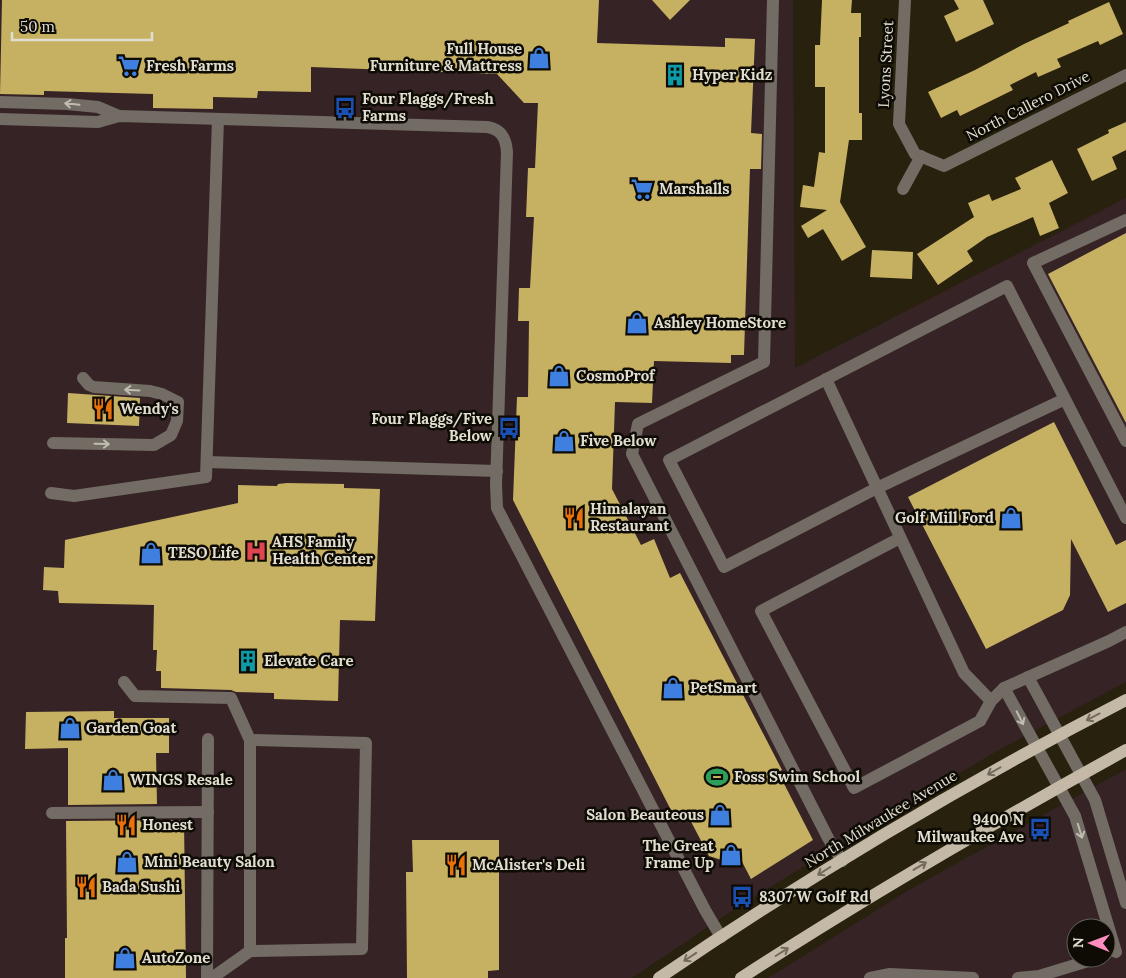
<svg xmlns="http://www.w3.org/2000/svg" width="1126" height="978" viewBox="0 0 1126 978" font-family="Lora,serif">
	<style>
		.commercial { fill: #362326; fill-rule: evenodd }
		.building { fill: #c6b062 }
		.lines { fill: none; stroke-linecap: round; stroke-linejoin: round }
		.minor { stroke: #726c64; stroke-width: 12 }
		.major { stroke: #c4b9a6; stroke-width: 12 }
		.oneway { stroke: #c0bcb0 }
		.oneway2 { stroke: #726b5d }
		.labels { text-anchor: middle; stroke-width: 5; stroke-linejoin: round; paint-order: stroke }
		.poi-label { font-size: 15px; font-weight: bold; fill: #e1ded1; stroke: #0d0b04; text-anchor: start }
		.street-label { font-size: 15px; fill: #e1ded1; stroke: #0d0b04 }
	</style>
	<rect width="100%" height="100%" fill="#27210e"/>
	<g class="commercial">
		<path d="M 0,0 L 793,0 L 795,368 L 1126,198 L 1126,682 L 997,751 L 857,834 L 739,906 L 632,978 L 0,978 Z"/>
		<path d="M 1126,769 L 1126,978 L 768,978 L 907,891 ZM 1076,928 L 1106,928 L 1106,958 L 1076,958 Z"/>
	</g>
	<g class="building">
		<path d="M 2,0 L 599,0 L 597,43 L 725,47 L 725,38 L 755,39 L 751,133 L 762,134 L 761,169 L 750,169 L 744,355 L 731,355 L 731,363 L 654,361 L 652,403 L 615,402 L 612,489 L 641,545 L 654,539 L 670,578 L 680,573 L 782,770 L 778,772 L 813,840 L 751,879 L 740,858 L 731,863 L 709,856 L 687,814 L 676,820 L 513,500 L 517,397 L 528,397 L 529,321 L 518,321 L 519,288 L 530,288 L 534,217 L 526,217 L 528,168 L 535,168 L 538,103 L 524,103 L 497,74 L 311,67 L 311,92 L 258,91 L 257,98 L 213,97 L 213,109 L 153,108 L 153,94 L 44,91 L 44,95 L 0,94 Z"/>
		<path d="M 652,0 L 690,0 L 670,20 Z"/>
		<path d="M 822,0 L 852,0 L 851,13 L 861,13 L 861,37 L 859,37 L 859,113 L 862,113 L 862,140 L 849,140 L 840,202 L 866,247 L 842,261 L 823,229 L 808,238 L 801,226 L 827,210 L 800,207 L 803,185 L 814,187 L 819,152 L 825,153 L 825,87 L 815,87 L 815,45 L 820,45 Z"/>
		<path d="M 954,0 L 983,0 L 994,24 L 956,42 L 944,16 L 959,9 Z"/>
		<path d="M 1109,2 L 1123,34 L 1100,45 L 1098,41 L 1057,59 L 1061,67 L 1038,77 L 1036,72 L 1010,85 L 1013,90 L 960,116 L 957,110 L 941,118 L 928,92 L 975,70 L 1024,44 L 1069,23 L 1068,21 Z"/>
		<path d="M 1126,122 L 1126,150 L 1112,157 L 1117,169 L 1092,181 L 1077,149 L 1109,133 L 1108,130 Z"/>
		<path d="M 1052,160 L 1068,193 L 1049,203 L 1059,228 L 1040,236 L 1033,217 L 987,237 L 967,251 L 973,261 L 938,285 L 917,254 L 974,217 L 968,203 L 989,194 L 992,201 L 1021,189 L 1015,178 Z"/>
		<path d="M 1126,233 L 1126,423 L 1048,274 Z"/>
		<path d="M 872,250 L 913,252 L 912,279 L 870,277 Z"/>
		<path d="M 68,393 L 140,398 L 139,426 L 67,423 Z"/>
		<path d="M 1054,422 L 1116,545 L 1126,540 L 1126,603 L 1108,612 L 1071,539 L 1070,595 L 1063,610 L 986,649 L 908,497 Z"/>
		<path d="M 287,483 L 344,484 L 344,488 L 380,489 L 375,621 L 340,620 L 338,701 L 274,699 L 274,693 L 236,692 L 231,690 L 161,688 L 161,671 L 156,671 L 157,650 L 153,650 L 154,605 L 59,603 L 58,591 L 43,590 L 44,567 L 64,568 L 65,540 L 238,503 L 238,485 L 277,486 L 278,484 Z"/>
		<path d="M 114,711 L 114,718 L 169,718 L 169,753 L 156,753 L 157,804 L 68,805 L 68,748 L 25,749 L 26,712 Z"/>
		<path d="M 184,820 L 186,978 L 65,978 L 65,938 L 67,938 L 66,821 Z"/>
		<path d="M 412,840 L 499,840 L 499,970 L 488,971 L 488,978 L 407,978 L 406,872 L 413,872 Z"/>
	</g>
	<g class="lines">
		<g class="minor">
			<path d="M 773,0 L 764,362 L 638,424 L 632,454 L 828,838 L 842,861"/>
			<path d="M 905,0 L 899,124 L 915,154 L 944,166 L 1126,75"/>
			<path d="M 0,102 L 67,104 L 98,107 L 119,116"/>
			<path d="M 0,119 L 98,122 L 119,116 L 487,127 C 501,129 506,138 507,152 L 496,485 L 497,508 L 705,910 L 721,937"/>
			<path d="M 903,189 L 921,156"/>
			<path d="M 1126,220 L 1033,263 L 1126,441"/>
			<path d="M 826,379 L 964,673 L 991,701"/>
			<path d="M 1065,399 L 877,488 L 724,567 L 669,460 L 1007,286 L 1126,518"/>
			<path d="M 53,443 L 154,445 L 171,435 L 177,421 L 178,402 L 162,394 L 150,391 L 94,387 L 89,385 L 83,378"/>
			<path d="M 207,462 L 497,471"/>
			<path d="M 51,493 L 74,496 L 206,477 L 218,119"/>
			<path d="M 900,538 L 761,611 L 854,788 L 980,721 L 991,701 L 1004,688 L 1109,641 L 1126,632"/>
			<path d="M 1028,677 L 1095,800 L 1126,903"/>
			<path d="M 124,682 L 135,696 L 231,698 L 250,740 L 250,951"/>
			<path d="M 1004,688 L 1075,816 L 1116,952"/>
			<path d="M 52,813 L 208,812"/>
			<path d="M 207,978 L 208,739"/>
			<path d="M 212,978 L 250,951 L 362,949 L 366,743 L 250,740"/>
			<path d="M 870,978 L 890,974 L 973,978"/>
			<path d="M 1018,978 L 1039,976 L 1098,958"/>
		</g>
		<g class="major">
			<path d="M 659,978 C 809,876 965,783 1126,700"/>
			<path d="M 741,978 C 866,897 995,822 1126,750"/>
		</g>
	</g>
	<defs><path id="oneway-shaft" d="M-6 0H5M1.5-3L5.5 0L1.5 3" fill="none" stroke-width="1.6" stroke-linecap="round" stroke-linejoin="round" transform="scale(1.25)"/></defs>
	<g class="oneway">
		<use href="#oneway-shaft" transform="translate(72 104) rotate(-174)"/>
		<use href="#oneway-shaft" transform="translate(132 390) rotate(-177)"/>
		<use href="#oneway-shaft" transform="translate(102 444) rotate(1)"/>
		<use href="#oneway-shaft" transform="translate(1020 718) rotate(63)"/>
		<use href="#oneway-shaft" transform="translate(1080 831) rotate(73)"/>
	</g>
	<g class="oneway2">
		<use href="#oneway-shaft" transform="translate(1093 717) rotate(152)"/>
		<use href="#oneway-shaft" transform="translate(994 771) rotate(150)"/>
		<use href="#oneway-shaft" transform="translate(920 866) rotate(-31)"/>
		<use href="#oneway-shaft" transform="translate(824 871) rotate(148)"/>
		<use href="#oneway-shaft" transform="translate(782 952) rotate(-32)"/>
		<use href="#oneway-shaft" transform="translate(690 957) rotate(146)"/>
	</g>
	<defs>
		<g id="shop-bare" transform="scale(1.725)"><path d="M-5-2.5h2.3a2.7 3.5 0 0 1 5.4 0H5L5.5 6h-11ZM-1.5-2.5h3a1.5 2.3 0 0 0-3 0Z" fill="#3f7fe0" stroke="#0d0b04" stroke-width="2.5" paint-order="stroke"/></g>
		<g id="supermarket-bare" transform="scale(1.725)"><path d="M-6-5.5h2.5l.6 2H6L4.5 2H-2.5L-4.4-4H-6ZM-1.5 3.2a1.3 1.3 0 1 0 .1 0ZM3 3.2a1.3 1.3 0 1 0 .1 0Z" fill="#3f7fe0" stroke="#0d0b04" stroke-width="2.5" paint-order="stroke"/></g>
		<g id="building-bare" transform="scale(1.725)"><path d="M-4-6H4V6H1V3H-1V6H-4ZM-2.5-4.3h1.7v1.8h-1.7ZM.8-4.3h1.7v1.8H.8ZM-2.5-1h1.7V.8h-1.7ZM.8-1h1.7V.8H.8Z" fill="#0f9aa8" stroke="#0d0b04" stroke-width="2.5" paint-order="stroke"/></g>
		<g id="bus-bare" transform="scale(1.725)"><path d="M-5-6H5V4H4V6H2V4H-2V6H-4V4H-5ZM-3.5-4V0h7V-4ZM-3.5 1.2v1.5H-2V1.2ZM2 1.2v1.5H3.5V1.2Z" fill="#1a4fb4" stroke="#0d0b04" stroke-width="2.5" paint-order="stroke"/></g>
		<g id="restaurant-bare" transform="scale(1.725)"><path d="M-5-6h1v4h1v-4h1v4h1v-4h1v5L-1.5 .5V6h-2V.5L-5-1ZM5-6V6H3V1.5H1.5Q1.5-4 5-6Z" fill="#e8710a" stroke="#0d0b04" stroke-width="2.5" paint-order="stroke"/></g>
		<g id="hospital-bare" transform="scale(1.725)"><path d="M-5-5h3v3.5h4V-5h3V5h-3V1.5h-4V5h-3Z" fill="#e0444e" stroke="#0d0b04" stroke-width="2.5" paint-order="stroke"/></g>
		<g id="stadium-bare" transform="scale(1.725)"><path d="M0-5a6.5 5 0 1 0 0 10a6.5 5 0 1 0 0-10ZM-3.5-1.8h7v3.6h-7Z" fill="#2e9e5b" stroke="#0d0b04" stroke-width="2.5" paint-order="stroke"/></g>
	</defs>
	<g fill-rule="evenodd">
		<use href="#shop-bare" x="539" y="58"/>
		<use href="#supermarket-bare" x="129" y="66"/>
		<use href="#building-bare" x="675" y="75"/>
		<use href="#bus-bare" x="345" y="108"/>
		<use href="#supermarket-bare" x="642" y="189"/>
		<use href="#shop-bare" x="637" y="323"/>
		<use href="#shop-bare" x="559" y="376"/>
		<use href="#restaurant-bare" x="103" y="409"/>
		<use href="#bus-bare" x="509" y="428"/>
		<use href="#shop-bare" x="564" y="441"/>
		<use href="#restaurant-bare" x="574" y="518"/>
		<use href="#shop-bare" x="1011" y="518"/>
		<use href="#hospital-bare" x="256" y="551"/>
		<use href="#shop-bare" x="151" y="553"/>
		<use href="#building-bare" x="248" y="661"/>
		<use href="#shop-bare" x="673" y="688"/>
		<use href="#shop-bare" x="70" y="728"/>
		<use href="#stadium-bare" x="717" y="777"/>
		<use href="#shop-bare" x="113" y="780"/>
		<use href="#shop-bare" x="720" y="815"/>
		<use href="#restaurant-bare" x="126" y="825"/>
		<use href="#bus-bare" x="1040" y="829"/>
		<use href="#shop-bare" x="731" y="855"/>
		<use href="#shop-bare" x="127" y="862"/>
		<use href="#restaurant-bare" x="456" y="865"/>
		<use href="#restaurant-bare" x="86" y="887"/>
		<use href="#bus-bare" x="742" y="897"/>
		<use href="#shop-bare" x="125" y="958"/>
	</g>
	<g class="labels">
		<g class="poi-label">
			<text x="522" y="54" text-anchor="end">Full House<tspan x="522" dy="17">Furniture &amp; Mattress</tspan></text>
			<text x="146" y="71">Fresh Farms</text>
			<text x="692" y="80">Hyper Kidz</text>
			<text x="362" y="104">Four Flaggs/Fresh<tspan x="362" dy="17">Farms</tspan></text>
			<text x="659" y="194">Marshalls</text>
			<text x="654" y="328">Ashley HomeStore</text>
			<text x="576" y="381">CosmoProf</text>
			<text x="120" y="414">Wendy's</text>
			<text x="492" y="424" text-anchor="end">Four Flaggs/Five<tspan x="492" dy="17">Below</tspan></text>
			<text x="580" y="446">Five Below</text>
			<text x="590" y="514">Himalayan<tspan x="590" dy="17">Restaurant</tspan></text>
			<text x="994" y="523" text-anchor="end">Golf Mill Ford</text>
			<text x="272" y="547">AHS Family<tspan x="272" dy="17">Health Center</tspan></text>
			<text x="168" y="558">TESO Life</text>
			<text x="264" y="666">Elevate Care</text>
			<text x="690" y="693">PetSmart</text>
			<text x="86" y="733">Garden Goat</text>
			<text x="734" y="782">Foss Swim School</text>
			<text x="130" y="785">WINGS Resale</text>
			<text x="704" y="820" text-anchor="end">Salon Beauteous</text>
			<text x="1024" y="825" text-anchor="end">9400 N<tspan x="1024" dy="17">Milwaukee Ave</tspan></text>
			<text x="142" y="830">Honest</text>
			<text x="714" y="851" text-anchor="end">The Great<tspan x="714" dy="17">Frame Up</tspan></text>
			<text x="144" y="867">Mini Beauty Salon</text>
			<text x="472" y="870">McAlister's Deli</text>
			<text x="102" y="892">Bada Sushi</text>
			<text x="759" y="902">8307 W Golf Rd</text>
			<text x="142" y="963">AutoZone</text>
		</g>
		<g class="street-label">
			<text transform="translate(886 64) rotate(-87)" y="5">Lyons Street</text>
			<text transform="translate(1028 106) rotate(-27)" y="5">North Callero Drive</text>
			<text transform="translate(881 819) rotate(-31)" y="5">North Milwaukee Avenue</text>
		</g>
	</g>
	<g transform="translate(1091 943) rotate(271)"><circle r="24" fill="#0d0b04" stroke="#625f56"/>
	<path d="M0-4L9 19L0 12L-9 19Z" fill="#fe8ebd"/>
	<text y="-8" font-size="14" font-weight="bold" text-anchor="middle" fill="#e1ded1">N</text>
	</g>
	<path d="M12 32v8h140v-8" fill="none" stroke="#e1ded1" stroke-width="2.5"/>
	<text x="20" y="32" font-size="15" fill="#e1ded1" stroke="#0d0b04" stroke-width="4" paint-order="stroke">50 m</text>
</svg>
